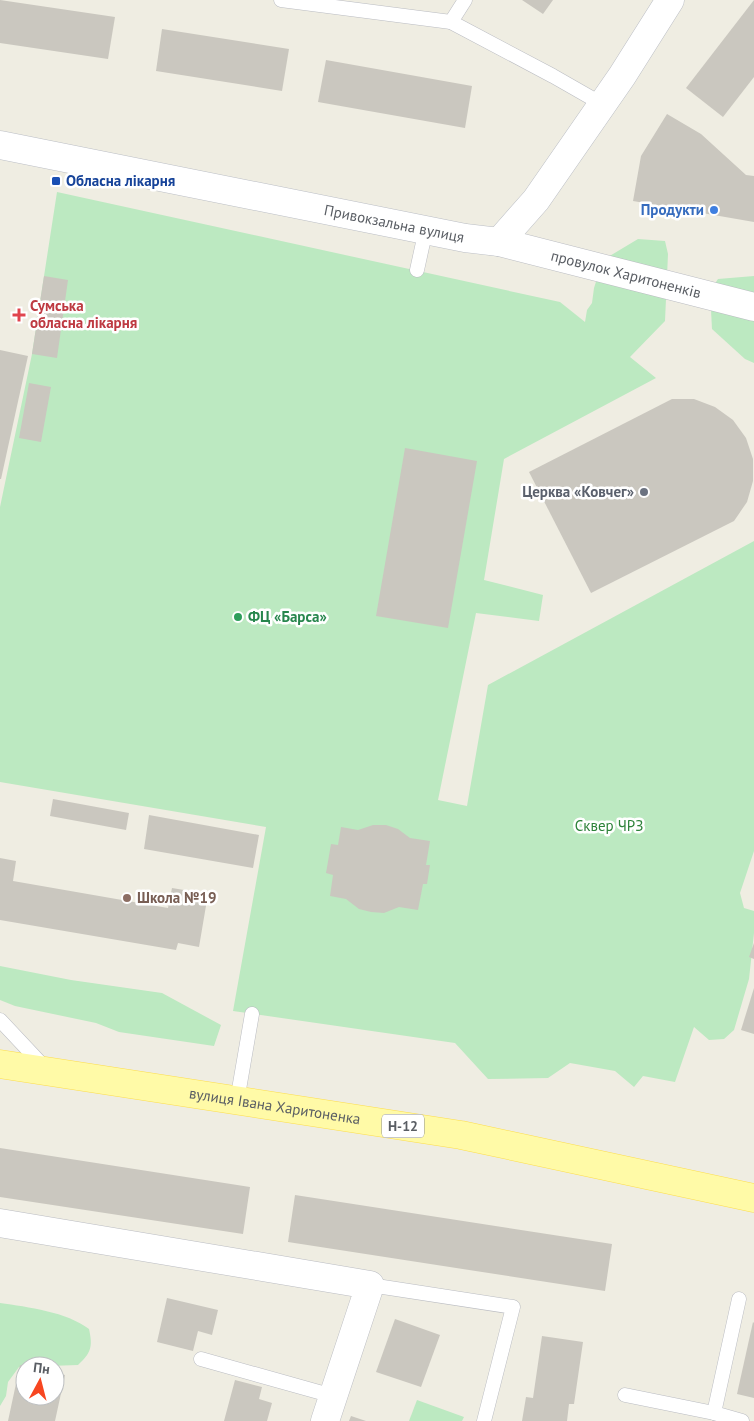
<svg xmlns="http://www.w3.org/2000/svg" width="754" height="1421" viewBox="0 0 754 1421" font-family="'PT Sans',sans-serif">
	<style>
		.green { fill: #bce9c1 }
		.building { fill: #cac7bf }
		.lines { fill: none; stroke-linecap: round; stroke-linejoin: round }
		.service-casing { stroke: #babcc2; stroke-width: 15 }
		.minor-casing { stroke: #babcc2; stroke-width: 29 }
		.secondary-casing { stroke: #bbbec5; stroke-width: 29 }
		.primary-casing { stroke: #fddd4d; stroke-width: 29 }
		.service { stroke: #fff; stroke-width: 14 }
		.minor { stroke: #fff; stroke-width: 28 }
		.secondary { stroke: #fff; stroke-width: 28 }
		.primary { stroke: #fffaa7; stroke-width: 28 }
		.transit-dot { fill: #1a4fb4; stroke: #fff; stroke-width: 2 }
		.shop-dot { fill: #3f7fe0; stroke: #fff; stroke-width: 2 }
		.health-dot { fill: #e0444e; stroke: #fff; stroke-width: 2 }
		.worship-dot { fill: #6b7280; stroke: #fff; stroke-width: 2 }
		.leisure-dot { fill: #2e9e5b; stroke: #fff; stroke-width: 2 }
		.education-dot { fill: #8d6e63; stroke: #fff; stroke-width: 2 }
		.labels { text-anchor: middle; stroke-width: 5; stroke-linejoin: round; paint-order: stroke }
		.shield { fill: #fff; stroke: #8c8e92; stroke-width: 1 }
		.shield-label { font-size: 14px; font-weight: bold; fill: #5a5e64 }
		.transit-label { font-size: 15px; font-weight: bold; fill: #164399; stroke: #fff; text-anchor: start }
		.shop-label { font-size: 15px; font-weight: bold; fill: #366cbe; stroke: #fff; text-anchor: end }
		.street-label { font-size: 15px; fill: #5a5e64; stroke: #fff }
		.health-label { font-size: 15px; font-weight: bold; fill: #be3a42; stroke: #fff; text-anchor: start }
		.worship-label { font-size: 15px; font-weight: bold; fill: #5b616d; stroke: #fff; text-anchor: end }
		.leisure-label { font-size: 15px; font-weight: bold; fill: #27864d; stroke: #fff; text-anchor: start }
		.park-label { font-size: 15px; fill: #2d8239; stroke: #fff }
		.education-label { font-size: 15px; font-weight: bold; fill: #785e54; stroke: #fff; text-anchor: start }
	</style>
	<rect width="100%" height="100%" fill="#efede2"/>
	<g class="green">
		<path d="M 57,192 L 560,302 L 585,322 L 587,310 L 592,303 L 594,288 L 603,260 L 638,239 L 665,241 L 668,254 L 665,321 L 630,357 L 656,378 L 504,459 L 484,580 L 543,595 L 539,621 L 476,613 L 438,800 L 467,806 L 488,685 L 754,541 L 754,851 L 740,893 L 744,908 L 754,911 L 754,933 L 749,979 L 734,1030 L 724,1039 L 709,1040 L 694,1027 L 675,1082 L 643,1076 L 634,1087 L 615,1071 L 570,1063 L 548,1078 L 488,1079 L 455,1043 L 233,1011 L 266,827 L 0,782 L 0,507 L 32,354 Z"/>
		<path d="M 754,276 L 754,363 L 745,359 L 712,329 L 710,291 L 718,279 Z"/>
		<path d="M 0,966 L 71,980 L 162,993 L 221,1025 L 214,1046 L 119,1032 L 96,1023 L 15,1006 L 0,1000 Z"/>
		<path d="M 0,1303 C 28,1307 67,1312 89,1329 C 93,1347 91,1353 78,1365 L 19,1367 L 8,1382 L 6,1396 L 0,1406 Z"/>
		<path d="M 417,1400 L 464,1417 L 462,1421 L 409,1421 Z"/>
	</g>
	<g class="building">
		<path d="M 0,0 L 115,17 L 108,59 L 0,43 Z"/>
		<path d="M 522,0 L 553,0 L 543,14 Z"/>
		<path d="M 754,0 L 754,77 L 723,117 L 686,88 Z"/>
		<path d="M 162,29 L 289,49 L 282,91 L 156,71 Z"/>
		<path d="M 326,60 L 472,86 L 465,128 L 318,102 Z"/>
		<path d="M 667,114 L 701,134 L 746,175 L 754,176 L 754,222 L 633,201 L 641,156 Z"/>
		<path d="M 44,276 L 68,280 L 57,358 L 32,354 Z"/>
		<path d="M 0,350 L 28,356 L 1,479 L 0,479 Z"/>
		<path d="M 29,383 L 51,387 L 41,442 L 19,438 Z"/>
		<path d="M 672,399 L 694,399 L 715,407 L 733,420 L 746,438 L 753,459 L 753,481 L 747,502 L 734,521 L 591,593 L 529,472 Z"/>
		<path d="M 405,448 L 477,461 L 448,628 L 376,616 Z"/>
		<path d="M 53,799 L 129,813 L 126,830 L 50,816 Z"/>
		<path d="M 149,815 L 259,835 L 253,868 L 144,849 Z"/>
		<path d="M 373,825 L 386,825 L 398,829 L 410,838 L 430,841 L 426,865 L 430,865 L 427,884 L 423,884 L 418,910 L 399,907 L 384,913 L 371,912 L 359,909 L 346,899 L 330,896 L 333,875 L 326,873 L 331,844 L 338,845 L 341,827 L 358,830 Z"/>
		<path d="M 0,858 L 16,861 L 13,881 L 168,908 L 172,888 L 208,894 L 199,947 L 178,943 L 176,950 L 0,920 Z"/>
		<path d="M 754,943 L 754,959 L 749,957 Z"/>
		<path d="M 754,988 L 754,1034 L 741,1030 Z"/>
		<path d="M 0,1148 L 250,1187 L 243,1234 L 0,1197 Z"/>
		<path d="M 295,1195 L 612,1244 L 605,1291 L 288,1242 Z"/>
		<path d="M 167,1298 L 218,1310 L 212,1335 L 198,1331 L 193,1351 L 157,1342 Z"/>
		<path d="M 395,1319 L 440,1335 L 421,1387 L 376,1372 Z"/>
		<path d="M 753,1322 L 754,1323 L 754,1398 L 737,1394 Z"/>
		<path d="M 542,1336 L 583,1342 L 574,1404 L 569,1404 L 567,1421 L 522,1421 L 526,1397 L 533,1398 Z"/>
		<path d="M 20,1365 L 25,1366 L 25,1396 L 55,1396 L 55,1373 L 65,1375 L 55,1421 L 8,1421 Z"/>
		<path d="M 235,1380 L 262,1387 L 259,1399 L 272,1403 L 267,1421 L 224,1421 Z"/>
		<path d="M 351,1416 L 366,1421 L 349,1421 Z"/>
	</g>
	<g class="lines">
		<g class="service-casing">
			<g id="service">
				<path d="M 281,0 L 451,22 L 465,0"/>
				<path d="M 451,22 L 553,76 L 602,104"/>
				<path d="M 417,270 L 426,229"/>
				<path d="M 0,1020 L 46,1069"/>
				<path d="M 237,1101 L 252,1014"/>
				<path d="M 370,1285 L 513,1307 L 484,1421"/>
				<path d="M 201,1359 L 333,1396"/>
				<path d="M 625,1395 L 714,1413 L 742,1421"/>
				<path d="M 714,1413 L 739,1299"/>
			</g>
		</g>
		<g class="minor-casing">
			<g id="minor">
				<path id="s1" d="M 499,242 L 754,307"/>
				<path d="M 0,1223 L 370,1285 L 325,1421"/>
			</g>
		</g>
		<g class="secondary-casing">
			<g id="secondary">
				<path id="s2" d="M 0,145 L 465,238 L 499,242 L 536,200 L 622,76 L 670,0"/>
			</g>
		</g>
		<g class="primary-casing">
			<g id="primary">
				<path id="s3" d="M 0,1064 L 461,1135 L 754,1198"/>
			</g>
		</g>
		<use href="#service" class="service"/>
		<use href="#minor" class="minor"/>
		<use href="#secondary" class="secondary"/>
		<use href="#primary" class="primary"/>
	</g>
	<rect class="transit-dot" x="51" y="176" width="10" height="10" rx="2.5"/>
	<circle class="shop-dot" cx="714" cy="210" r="5"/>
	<path class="health-dot" d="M16.5 307.5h5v5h5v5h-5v5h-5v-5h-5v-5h5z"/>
	<circle class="worship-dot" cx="644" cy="492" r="5"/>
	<circle class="leisure-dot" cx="238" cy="617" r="5"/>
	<circle class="education-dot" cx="127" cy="898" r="5"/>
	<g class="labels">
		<rect class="shield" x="382" y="1114.5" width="42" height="23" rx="4"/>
		<g class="shield-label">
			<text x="403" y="1131">Н-12</text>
		</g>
		<g class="transit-label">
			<text x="66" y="186">Обласна лікарня</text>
		</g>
		<g class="shop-label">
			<text x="704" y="215">Продукти</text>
		</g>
		<g class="street-label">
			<text dy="5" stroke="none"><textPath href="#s2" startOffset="402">Привокзальна вулиця</textPath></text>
			<text dy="5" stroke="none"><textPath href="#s1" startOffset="131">провулок Харитоненків</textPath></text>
			<text dy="5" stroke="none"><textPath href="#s3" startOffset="278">вулиця Івана Харитоненка</textPath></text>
		</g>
		<g class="health-label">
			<text x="30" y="311">Сумська<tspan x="30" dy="17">обласна лікарня</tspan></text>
		</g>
		<g class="worship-label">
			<text x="634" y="497">Церква «Ковчег»</text>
		</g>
		<g class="leisure-label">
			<text x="248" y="622">ФЦ «Барса»</text>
		</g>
		<g class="park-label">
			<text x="609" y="831">Сквер ЧРЗ</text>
		</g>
		<g class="education-label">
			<text x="137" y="903">Школа №19</text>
		</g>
	</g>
	<g transform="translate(40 1381) rotate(7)"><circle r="24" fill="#ffffff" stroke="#bdbfc1"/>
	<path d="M0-4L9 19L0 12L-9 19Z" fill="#f74620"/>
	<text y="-8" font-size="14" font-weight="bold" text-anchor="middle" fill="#5a5e64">Пн</text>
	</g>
</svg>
